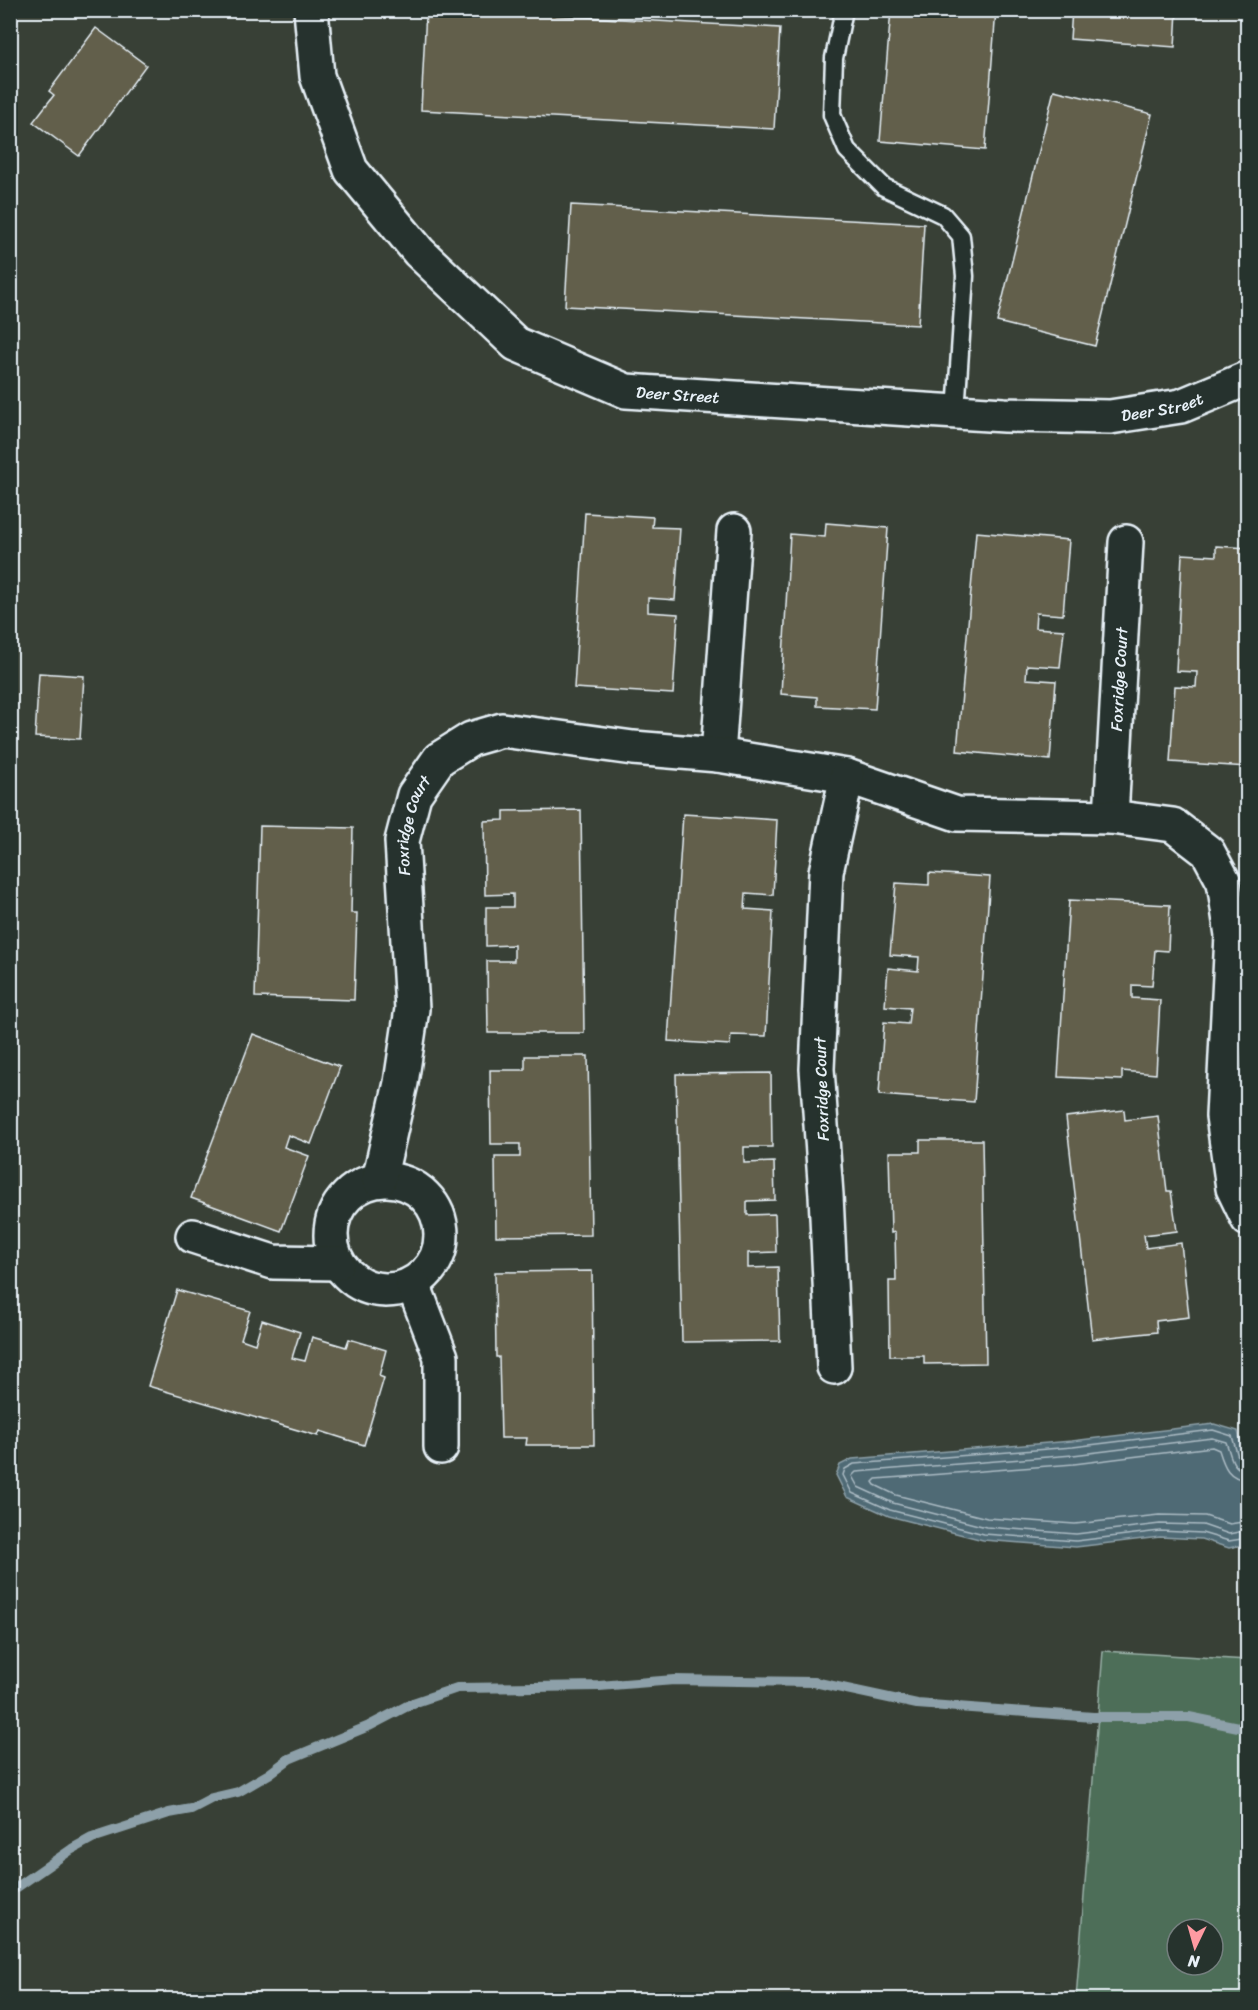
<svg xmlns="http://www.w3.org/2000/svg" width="1258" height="2010" viewBox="0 0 1258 2010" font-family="Sriracha,sans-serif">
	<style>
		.green { fill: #4d6e58; stroke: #9ab0a8; stroke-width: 1.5; fill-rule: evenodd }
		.water { fill: #506a75; stroke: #8da0a9; stroke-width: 1.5 }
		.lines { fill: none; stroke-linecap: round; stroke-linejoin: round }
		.shore { stroke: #abbbc4; stroke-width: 1.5 }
		.stream { stroke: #8da0a9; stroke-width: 10 }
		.building { fill: #625f4b; stroke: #e8f1f8; stroke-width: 1.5 }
		.lane-casing { stroke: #e8f1f8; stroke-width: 21 }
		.street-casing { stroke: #e8f1f8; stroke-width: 38 }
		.lane { stroke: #26332d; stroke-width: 16 }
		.street { stroke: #26332d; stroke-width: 33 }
		.labels { text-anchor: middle; stroke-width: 5; stroke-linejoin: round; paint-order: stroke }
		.street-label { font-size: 16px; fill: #e8f1f8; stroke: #26332d }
	</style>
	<rect width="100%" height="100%" fill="#384036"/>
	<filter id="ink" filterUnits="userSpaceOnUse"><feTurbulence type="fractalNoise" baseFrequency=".0167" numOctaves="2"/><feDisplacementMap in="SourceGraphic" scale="12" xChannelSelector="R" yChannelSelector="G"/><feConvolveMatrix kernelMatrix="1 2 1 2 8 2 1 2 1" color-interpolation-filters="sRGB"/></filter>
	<g filter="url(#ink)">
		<path class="green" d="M 1103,1651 L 1247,1660 L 1247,1999 L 1076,1999 ZM 1177,1929 L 1213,1929 L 1213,1965 L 1177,1965 Z"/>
		<path class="water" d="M 1214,1424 L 1238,1431 L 1247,1468 L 1247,1541 L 1246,1544 L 1229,1548 L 1201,1539 L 1160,1537 L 1076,1547 L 983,1540 L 889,1516 L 847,1497 L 836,1475 L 840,1465 L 852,1459 L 1072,1441 Z"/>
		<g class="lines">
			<g class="shore">
				<path d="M 1248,1464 L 1239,1460 L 1232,1436 L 1213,1430 L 1073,1447 L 854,1464 L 845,1469 L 843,1475 L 852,1493 L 890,1510 L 984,1534 L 1076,1541 L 1160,1531 L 1202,1533 L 1229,1541 L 1248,1538"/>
				<path d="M 1248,1471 C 1231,1470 1231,1455 1226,1442 L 1212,1438 L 1073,1455 L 856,1472 L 852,1476 L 858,1487 L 893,1503 L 986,1527 L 1076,1534 L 1160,1524 L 1203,1525 L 1229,1534 L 1248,1530"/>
				<path d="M 1248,1480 C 1228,1479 1224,1466 1219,1450 L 1212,1447 L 1074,1464 L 876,1479 L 873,1482 L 875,1485 L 896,1495 L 987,1518 L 1075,1524 L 1159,1515 L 1205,1516 L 1230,1524 L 1248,1521"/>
			</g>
			<path class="stream" d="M 10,1892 L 72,1849 L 92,1838 L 169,1813 L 191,1809 L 212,1798 L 238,1792 L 269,1774 L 289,1759 L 369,1726 L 413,1703 L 457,1688 L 599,1686 L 674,1680 L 814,1682 L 917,1704 L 1093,1717 L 1189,1717 L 1248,1729"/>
		</g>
		<g class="building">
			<path d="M 426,10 L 460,10 L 780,28 L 774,129 L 421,110 Z"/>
			<path d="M 891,10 L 996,10 L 985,150 L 880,141 Z"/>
			<path d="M 1072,10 L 1177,10 L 1175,47 L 1070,39 Z"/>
			<path d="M 96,28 L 146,65 L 79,156 L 33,122 L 54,95 L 49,91 Z"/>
			<path d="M 1054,90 L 1152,114 L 1095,346 L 997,322 Z"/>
			<path d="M 571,205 L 924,224 L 918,325 L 565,306 Z"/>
			<path d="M 585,513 L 653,517 L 652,527 L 680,528 L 675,600 L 648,598 L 648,612 L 678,614 L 673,694 L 574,688 Z"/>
			<path d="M 826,523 L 888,528 L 875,709 L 817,706 L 817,697 L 781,694 L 790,534 L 825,537 Z"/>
			<path d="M 976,532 L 1069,540 L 1063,615 L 1036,613 L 1035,628 L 1064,630 L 1060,667 L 1027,665 L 1026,679 L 1056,681 L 1050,760 L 957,751 Z"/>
			<path d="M 1216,546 L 1248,548 L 1248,767 L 1170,762 L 1175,686 L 1196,687 L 1197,672 L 1176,671 L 1182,554 L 1216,556 Z"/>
			<path d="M 39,673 L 84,676 L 80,739 L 35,737 Z"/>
			<path d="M 581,810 L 584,1033 L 488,1033 L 487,961 L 514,961 L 514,945 L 486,946 L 486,907 L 513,907 L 513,894 L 485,895 L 484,821 L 504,820 L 504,811 Z"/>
			<path d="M 683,814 L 777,820 L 773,895 L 746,893 L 745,909 L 773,911 L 766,1036 L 731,1035 L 730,1045 L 668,1041 Z"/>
			<path d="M 260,826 L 353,828 L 351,913 L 357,913 L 354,1000 L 255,997 Z"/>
			<path d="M 929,873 L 990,877 L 974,1102 L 879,1095 L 884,1022 L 908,1024 L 910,1008 L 885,1006 L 888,968 L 918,971 L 919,957 L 890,955 L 896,883 L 929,885 Z"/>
			<path d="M 1069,900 L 1170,905 L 1168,951 L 1155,950 L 1152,986 L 1132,985 L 1132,998 L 1160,1000 L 1156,1074 L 1122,1071 L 1122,1080 L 1058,1077 Z"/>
			<path d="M 253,1034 L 340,1067 L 311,1144 L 288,1135 L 284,1147 L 309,1156 L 281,1231 L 191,1198 Z"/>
			<path d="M 525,1056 L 588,1056 L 591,1235 L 496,1236 L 495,1157 L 520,1157 L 520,1144 L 491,1144 L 490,1070 L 525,1070 Z"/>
			<path d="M 771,1073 L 772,1147 L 744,1147 L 744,1163 L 774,1162 L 775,1200 L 747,1201 L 747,1215 L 775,1214 L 776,1252 L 748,1253 L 748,1268 L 778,1267 L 780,1341 L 682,1342 L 676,1074 Z"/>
			<path d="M 1124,1110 L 1125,1120 L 1158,1116 L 1167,1191 L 1171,1191 L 1177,1231 L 1144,1235 L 1146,1248 L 1181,1243 L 1189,1317 L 1156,1321 L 1157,1332 L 1092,1339 L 1066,1117 Z"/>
			<path d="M 920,1140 L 982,1140 L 986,1363 L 924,1364 L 924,1356 L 890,1356 L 889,1281 L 896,1281 L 895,1232 L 891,1233 L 889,1152 L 920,1152 Z"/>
			<path d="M 592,1271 L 594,1445 L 526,1445 L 527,1438 L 501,1438 L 499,1357 L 496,1357 L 495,1272 Z"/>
			<path d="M 177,1290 L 250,1311 L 241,1339 L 255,1344 L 262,1320 L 300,1332 L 292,1358 L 305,1361 L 312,1337 L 346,1347 L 349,1339 L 386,1350 L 379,1376 L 384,1378 L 364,1445 L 320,1431 L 318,1436 L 148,1386 Z"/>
		</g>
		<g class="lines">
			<g class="lane-casing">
				<path id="lane" d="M 844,10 L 834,58 L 832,115 L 847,150 L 884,187 L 943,215 L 961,236 L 965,276 L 956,412"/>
			</g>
			<g class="street-casing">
				<g id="street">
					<path id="s1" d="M 311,10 L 317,76 L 351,170 L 419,252 L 516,344 L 626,391 L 1004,415 L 1110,417 L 1181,406 L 1248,378"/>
					<path d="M 718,755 L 734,531"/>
					<path id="s2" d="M 1111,817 L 1126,542"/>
					<circle cx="386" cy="1235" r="55"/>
					<path id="s3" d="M 379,1180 L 401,1083 L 412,1009 L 402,841 L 414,795 L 439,759 L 471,739 L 502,730 L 633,748 L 718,755 L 847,776 L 957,814 L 1111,817 L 1173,825 L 1208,852 L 1224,882 L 1232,935 L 1223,1116 L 1233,1188 L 1248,1219"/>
					<path d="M 193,1236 L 273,1262 L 337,1263"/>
					<path d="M 413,1284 L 441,1357 L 441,1447"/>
					<path d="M 834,1367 L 826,1195 L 817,1069 L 826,872 L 847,776"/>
				</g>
			</g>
			<use href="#lane" class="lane"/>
			<use href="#street" class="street"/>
		</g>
	</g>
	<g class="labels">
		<g class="street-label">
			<text dy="6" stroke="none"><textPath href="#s1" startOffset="578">Deer Street</textPath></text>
			<text dy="6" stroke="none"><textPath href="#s1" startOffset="1064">Deer Street</textPath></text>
			<text dy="6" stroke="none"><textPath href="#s2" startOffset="138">Foxridge Court</textPath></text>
			<text dy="6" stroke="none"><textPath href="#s3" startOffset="360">Foxridge Court</textPath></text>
			<text transform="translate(821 1089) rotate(-92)" y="6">Foxridge Court</text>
		</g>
	</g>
	<rect width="1258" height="2010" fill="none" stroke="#26332d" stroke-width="36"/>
	<rect x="18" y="18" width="1222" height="1974" fill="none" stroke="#e8f1f8" stroke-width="2" filter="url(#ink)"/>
	<g transform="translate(1195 1947) rotate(185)"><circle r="28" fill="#26332d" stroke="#747f7e" stroke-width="1.5"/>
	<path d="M0-4.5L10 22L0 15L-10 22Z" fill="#ff9aa2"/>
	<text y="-9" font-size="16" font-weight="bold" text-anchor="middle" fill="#e8f1f8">N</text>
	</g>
</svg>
